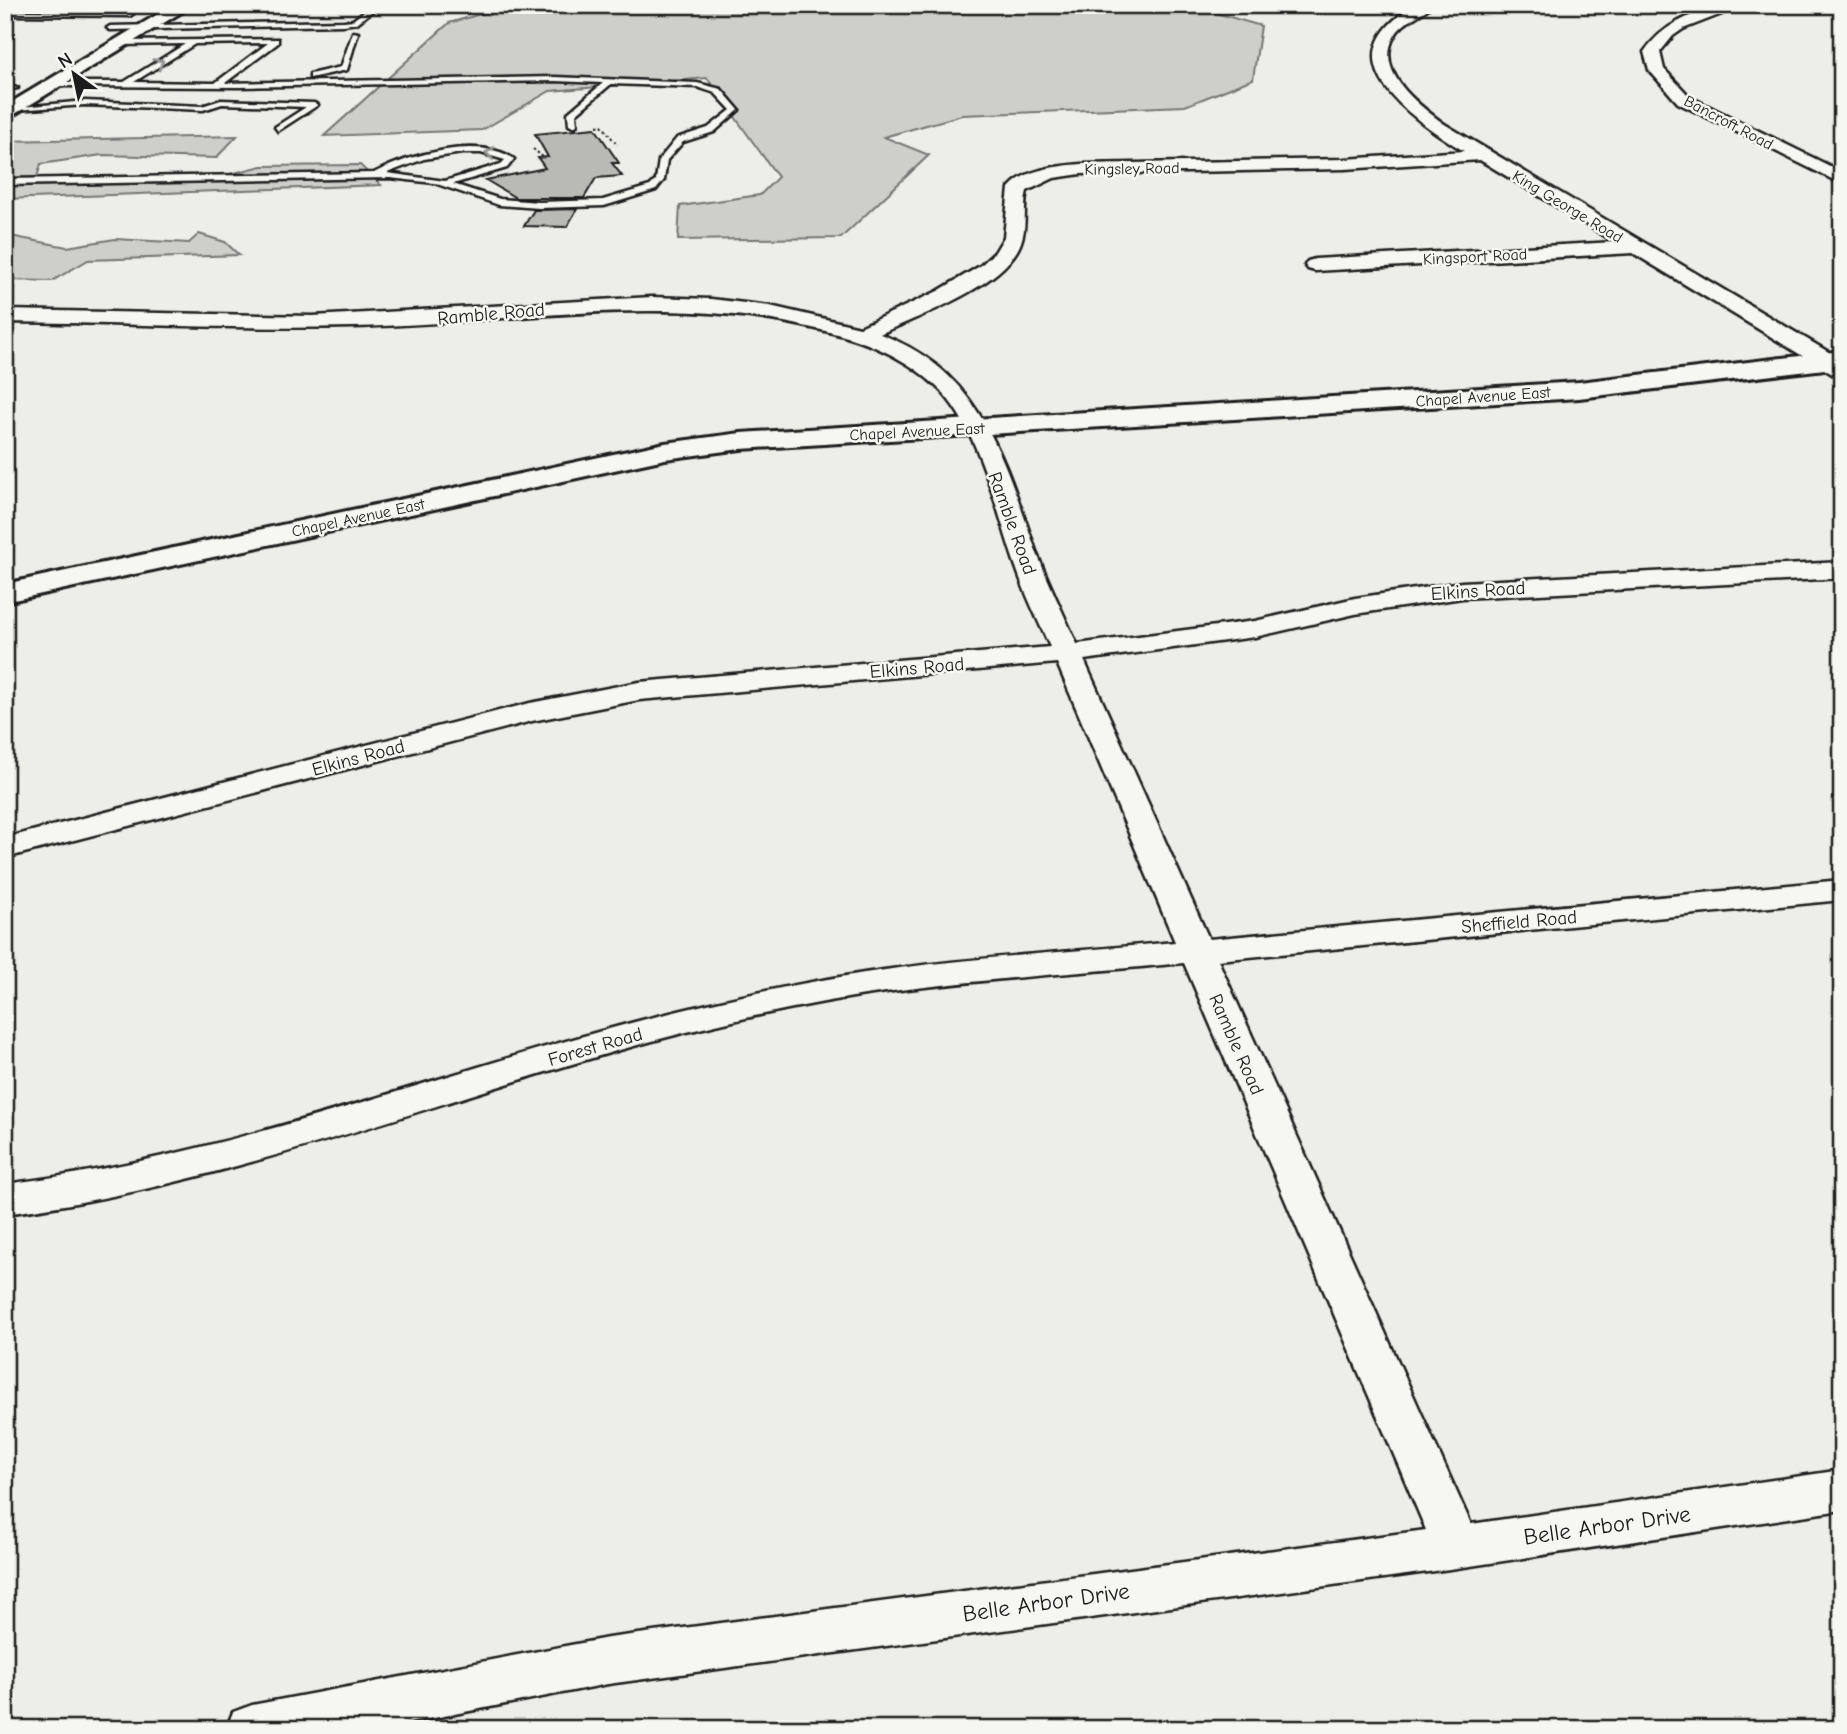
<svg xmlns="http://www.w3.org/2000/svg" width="1847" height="1734" viewBox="0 0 1847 1734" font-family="'Comic Neue',sans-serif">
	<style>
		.green { fill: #cececb; stroke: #757574; stroke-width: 2 }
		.building { fill: #b9b9b6; stroke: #1c1c1c; stroke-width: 2 }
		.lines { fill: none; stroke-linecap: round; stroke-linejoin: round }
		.lane-casing { stroke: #1c1c1c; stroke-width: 5 }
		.street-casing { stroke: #1c1c1c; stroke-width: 5 }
		.secondary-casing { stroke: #1c1c1c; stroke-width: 6 }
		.primary-casing { stroke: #1c1c1c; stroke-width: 6 }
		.path { stroke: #1c1c1c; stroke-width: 2; stroke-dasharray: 2.5 2.5; stroke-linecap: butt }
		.lane { fill: #f6f6f2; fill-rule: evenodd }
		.street { fill: #f6f6f2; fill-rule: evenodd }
		.secondary { fill: #f6f6f2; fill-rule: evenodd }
		.primary { fill: #f6f6f2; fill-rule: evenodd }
		.oneway { stroke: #949492 }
		.labels { text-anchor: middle; stroke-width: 5; stroke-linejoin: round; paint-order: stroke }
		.far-street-label { font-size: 16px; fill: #1c1c1c; stroke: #f6f6f2 }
		.street-label { font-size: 19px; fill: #1c1c1c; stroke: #f6f6f2 }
		.near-street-label { font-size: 23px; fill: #1c1c1c; stroke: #f6f6f2 }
	</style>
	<rect width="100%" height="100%" fill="#edede9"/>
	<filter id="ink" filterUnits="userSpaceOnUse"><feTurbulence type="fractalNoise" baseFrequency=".0143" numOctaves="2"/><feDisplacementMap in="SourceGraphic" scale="14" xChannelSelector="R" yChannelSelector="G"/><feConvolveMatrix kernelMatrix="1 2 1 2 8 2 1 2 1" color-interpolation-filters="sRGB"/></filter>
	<g filter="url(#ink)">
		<g class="green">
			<path d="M 512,5 L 1225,5 L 1209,11 L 1261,26 L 1253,79 L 1185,106 L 962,115 L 884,137 L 929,155 L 841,238 L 678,240 L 680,206 L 760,195 L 778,177 L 707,78 L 550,91 L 482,130 L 324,136 L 449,23 Z"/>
			<path d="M 237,136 L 216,158 L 102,155 L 41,164 L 35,184 L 202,181 L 262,166 L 360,165 L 381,185 L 5,199 L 5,141 Z"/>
			<path d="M 199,234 L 225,242 L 239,255 L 88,260 L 52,281 L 5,280 L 5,235 L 67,247 L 115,239 L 189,243 Z"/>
		</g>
		<g class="building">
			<path d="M 595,128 L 619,163 L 612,163 L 622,176 L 596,178 L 584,198 L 516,198 L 486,180 L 545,168 L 538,158 L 548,157 L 535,134 Z"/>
			<path d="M 577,209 L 567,227 L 524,226 L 534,210 Z"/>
		</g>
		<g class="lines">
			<g class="lane-casing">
				<g id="lane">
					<path d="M 372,5 L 380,5 L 357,23 L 344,25 L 110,30 L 107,28 L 110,26 L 344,21 L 353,20 Z"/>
					<path d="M 5,11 L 130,12 L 133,14 L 130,16 L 5,15 Z"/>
					<path d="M 353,32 L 358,33 L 347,70 L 310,78 L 310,74 L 341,67 Z"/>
					<path d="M 278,39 L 278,43 L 225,83 L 555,77 L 697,83 L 721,89 L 739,110 L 714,132 L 683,142 L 667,160 L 664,180 L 656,190 L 604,206 L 539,208 L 499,205 L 434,183 L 390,178 L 5,185 L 5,179 L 374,173 C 408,155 480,135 514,159 L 507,168 L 453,184 L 500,199 L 539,202 L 603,200 L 650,186 L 656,180 L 659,160 L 677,138 L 708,128 L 731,110 L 715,93 L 697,87 L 611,84 L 576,114 L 577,125 L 573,127 L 569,125 L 568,113 L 603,83 L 555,81 L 239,87 L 55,86 L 51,84 L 55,82 L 124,82 L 185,44 L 120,45 L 123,41 ZM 268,43 L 215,83 L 134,82 L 195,44 ZM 462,153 L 481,153 L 505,160 L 501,164 L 445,181 L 387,173 L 424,159 Z"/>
					<path d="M 5,86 L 18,88 L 5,90 Z"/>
					<path d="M 221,100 L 314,103 L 318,105 L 278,131 L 275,127 L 306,107 L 222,104 L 203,110 L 85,105 L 16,110 L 12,108 L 85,101 L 202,106 Z"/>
				</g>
			</g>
			<g class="street-casing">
				<g id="street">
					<path d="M 1415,5 L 1432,5 C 1420,17 1402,21 1394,37 C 1374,73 1421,107 1446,125 L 1842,360 L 1842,377 L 1834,375 L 1633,253 L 1315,271 L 1308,269 L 1305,265 L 1308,261 L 1315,259 L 1615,242 L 1480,160 L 1345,169 L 1081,174 L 1054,178 L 1027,191 C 1023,206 1027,224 1022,239 C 1010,284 919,316 880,334 C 981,370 1004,460 1036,551 C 1048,582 1063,613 1077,644 L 1255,621 L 1355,598 L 1462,582 L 1842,562 L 1842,578 L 1462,598 L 1355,614 L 1255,637 L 1084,660 L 1209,939 L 1842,880 L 1842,900 L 1218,960 L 1471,1524 L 1842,1470 L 1842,1510 L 1457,1568 L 608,1684 L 378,1729 L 226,1729 L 233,1712 L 252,1705 L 608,1638 L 1426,1530 L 1184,963 C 1090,972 994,978 900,990 C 818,1001 736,1019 656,1040 C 440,1098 228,1186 5,1214 L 5,1184 C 225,1158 433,1074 646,1019 C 729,998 814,979 899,968 C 991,956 1083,951 1175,942 L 1057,663 L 639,700 L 532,721 L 5,858 L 5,838 L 530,703 L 639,682 L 1050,647 C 1038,620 1025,594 1016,567 C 996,511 980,428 937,387 C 899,351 852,336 803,326 C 654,293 503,324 352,327 C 237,330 121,323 5,322 L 5,310 L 313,316 L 652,297 L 711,299 L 770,306 L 860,327 L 938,291 L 980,266 L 995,252 L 1004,237 L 1009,188 C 1024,169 1058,166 1081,164 L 1345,159 L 1464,151 C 1409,117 1324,59 1415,5 Z"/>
					<path d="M 1722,5 L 1745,5 L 1683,29 L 1673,36 L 1660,52 L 1664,69 L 1690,97 L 1842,172 L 1842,184 L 1678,103 L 1649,70 L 1644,52 C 1664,23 1690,15 1722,5 Z"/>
					<path d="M 1826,5 L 1842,5 L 1842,11 L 1828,8 Z"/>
				</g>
			</g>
			<g class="secondary-casing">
				<path id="secondary" d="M 1842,351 L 1842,367 L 1579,398 L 741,449 L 665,459 L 5,602 L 5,584 L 665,443 L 741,433 L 1579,382 Z"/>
			</g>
			<g class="primary-casing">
				<path id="primary" d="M 173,5 L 193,5 L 5,120 L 5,106 Z"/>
			</g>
			<g class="path">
				<path d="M 597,126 L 602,125 L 617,145"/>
				<path d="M 533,149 L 543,157"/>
			</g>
			<use href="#lane" class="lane"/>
			<use href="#street" class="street"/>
			<use href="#secondary" class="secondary"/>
			<use href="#primary" class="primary"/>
		</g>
		<defs><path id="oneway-chevron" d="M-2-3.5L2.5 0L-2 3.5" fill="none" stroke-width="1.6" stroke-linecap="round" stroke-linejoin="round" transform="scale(1.75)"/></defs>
		<g class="oneway">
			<use href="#oneway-chevron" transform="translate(159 63) rotate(-31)"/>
			<use href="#oneway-chevron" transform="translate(490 153) rotate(-173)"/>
		</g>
	</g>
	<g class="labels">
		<g class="far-street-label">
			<text transform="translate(1729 122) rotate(28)" y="6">Bancroft Road</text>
			<text transform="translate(1132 168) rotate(-1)" y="6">Kingsley Road</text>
			<text transform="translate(1568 206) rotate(31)" y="6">King George Road</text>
			<text transform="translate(1475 256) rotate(-3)" y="6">Kingsport Road</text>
			<text transform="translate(1483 396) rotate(-4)" y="6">Chapel Avenue East</text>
			<text transform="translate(917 431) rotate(-3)" y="6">Chapel Avenue East</text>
			<text transform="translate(358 517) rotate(-12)" y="6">Chapel Avenue East</text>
		</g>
		<g class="street-label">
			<text transform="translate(491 313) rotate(-5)" y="7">Ramble Road</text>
			<text transform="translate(1013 523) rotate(70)" y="7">Ramble Road</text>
			<text transform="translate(1478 590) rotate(-4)" y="7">Elkins Road</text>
			<text transform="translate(917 667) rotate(-5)" y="7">Elkins Road</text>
			<text transform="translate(358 757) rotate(-15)" y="7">Elkins Road</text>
			<text transform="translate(1519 921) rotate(-5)" y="7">Sheffield Road</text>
			<text transform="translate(1237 1044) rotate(66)" y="7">Ramble Road</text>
			<text transform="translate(595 1046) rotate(-16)" y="7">Forest Road</text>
		</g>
		<g class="near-street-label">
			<text transform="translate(1607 1525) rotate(-8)" y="8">Belle Arbor Drive</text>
			<text transform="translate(1046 1602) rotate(-8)" y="8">Belle Arbor Drive</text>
		</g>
	</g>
	<rect width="1847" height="1734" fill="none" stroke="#f6f6f2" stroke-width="28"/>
	<rect x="14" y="14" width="1819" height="1706" fill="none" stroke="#1c1c1c" stroke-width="2.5" filter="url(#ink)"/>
	<g transform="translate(74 74) rotate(327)" stroke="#f6f6f2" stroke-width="5" paint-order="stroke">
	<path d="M0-5L12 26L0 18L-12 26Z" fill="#1c1c1c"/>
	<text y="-10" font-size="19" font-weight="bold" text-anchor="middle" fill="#1c1c1c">N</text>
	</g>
</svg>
